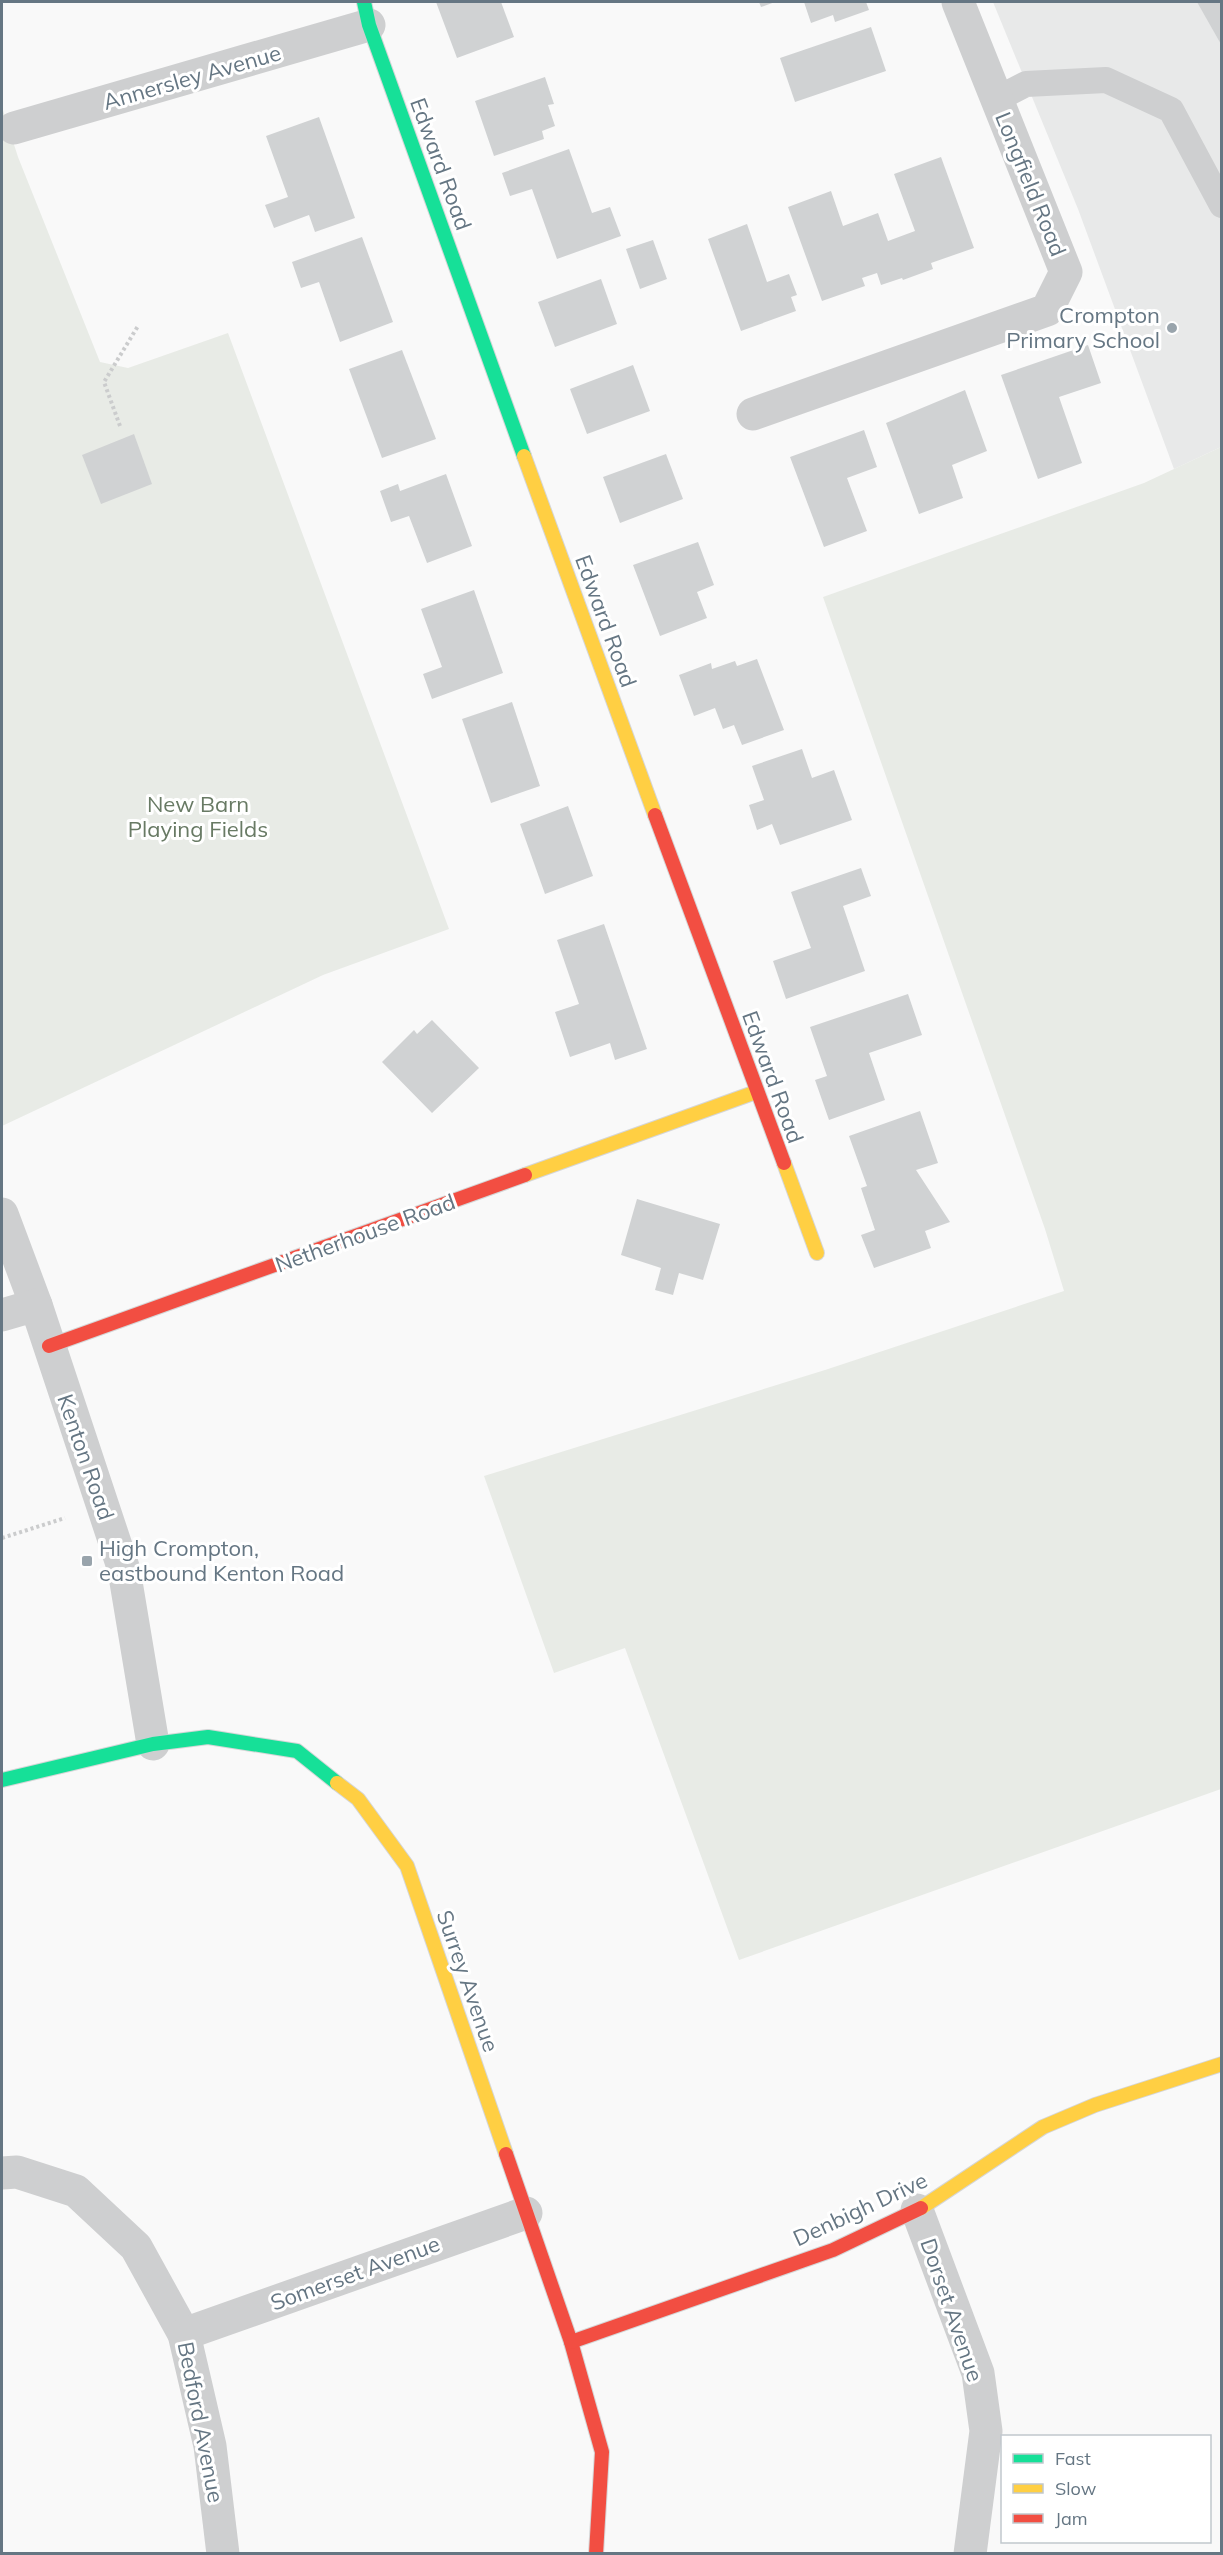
<svg xmlns="http://www.w3.org/2000/svg" width="1223" height="2555" viewBox="0 0 1223 2555" font-family="Mulish,sans-serif">
	<style>
		.built { fill: #e8e9e9 }
		.green { fill: #e8ebe6 }
		.building { fill: #d0d2d3 }
		.lines { fill: none; stroke-linecap: round; stroke-linejoin: round }
		.fast-casing { stroke: #d5d6d7; stroke-width: 16 }
		.slow-casing { stroke: #d5d6d7; stroke-width: 16 }
		.jam-casing { stroke: #d5d6d7; stroke-width: 16 }
		.path { stroke: #cbcccd; stroke-width: 4; stroke-dasharray: 3 3; stroke-linecap: butt }
		.lane { stroke: #cecfd0; stroke-width: 26 }
		.street { stroke: #cecfd0; stroke-width: 33 }
		.fast { stroke: #16e098; stroke-width: 14 }
		.slow { stroke: #ffcf43; stroke-width: 14 }
		.jam { stroke: #f24e42; stroke-width: 14 }
		.poi-dot { fill: #99a4ac; stroke: #fff; stroke-width: 2 }
		.labels { text-anchor: middle; stroke-width: 6; stroke-linejoin: round; paint-order: stroke }
		.street-label { font-size: 22px; fill: #657683; stroke: #fff }
		.poi-label { font-size: 22px; fill: #657683; stroke: #fff; text-anchor: end }
		.park-label { font-size: 22px; fill: #687a64; stroke: #fff }
	</style>
	<rect width="100%" height="100%" fill="#f9f9f9"/>
	<path class="built" d="M 993,2 L 1221,2 L 1221,447 L 1174,469 L 1078,209 Z"/>
	<g class="green">
		<path d="M 2,107 L 18,157 L 100,362 L 128,368 L 228,333 L 449,929 L 323,975 L 2,1126 Z"/>
		<path d="M 1221,447 L 1221,1789 L 739,1960 L 625,1648 L 554,1673 L 484,1476 L 825,1370 L 1064,1291 L 1045,1229 L 823,597 L 1144,483 Z"/>
	</g>
	<g class="building">
		<path d="M 436,2 L 501,2 L 514,37 L 457,58 Z"/>
		<path d="M 759,2 L 775,2 L 761,7 Z"/>
		<path d="M 804,2 L 866,2 L 869,10 L 835,22 L 833,15 L 811,23 Z"/>
		<path d="M 1197,2 L 1222,2 L 1222,46 Z"/>
		<path d="M 871,27 L 886,71 L 795,102 L 780,58 Z"/>
		<path d="M 545,77 L 554,104 L 548,105 L 555,126 L 542,131 L 544,139 L 494,156 L 475,101 Z"/>
		<path d="M 319,117 L 355,218 L 315,232 L 309,215 L 274,228 L 265,205 L 288,197 L 266,136 Z"/>
		<path d="M 569,149 L 592,213 L 610,207 L 621,236 L 557,259 L 532,189 L 510,196 L 502,173 Z"/>
		<path d="M 941,157 L 974,248 L 931,263 L 933,269 L 903,280 L 902,278 L 881,285 L 877,273 L 862,278 L 865,286 L 822,301 L 788,207 L 831,191 L 843,226 L 878,213 L 888,241 L 915,231 L 894,174 Z"/>
		<path d="M 747,224 L 767,282 L 789,274 L 797,295 L 791,297 L 796,311 L 741,331 L 708,239 Z"/>
		<path d="M 362,237 L 393,322 L 340,342 L 319,282 L 301,288 L 292,262 Z"/>
		<path d="M 653,240 L 667,279 L 640,289 L 626,249 Z"/>
		<path d="M 601,279 L 617,324 L 555,347 L 538,302 Z"/>
		<path d="M 1088,345 L 1101,383 L 1059,397 L 1082,463 L 1038,479 L 1001,375 Z"/>
		<path d="M 402,350 L 436,439 L 382,458 L 349,369 Z"/>
		<path d="M 633,365 L 650,411 L 587,434 L 570,389 Z"/>
		<path d="M 965,390 L 987,451 L 952,465 L 963,498 L 919,514 L 886,423 Z"/>
		<path d="M 864,430 L 877,467 L 847,478 L 867,531 L 824,547 L 790,457 Z"/>
		<path d="M 134,434 L 152,484 L 101,504 L 82,455 Z"/>
		<path d="M 666,454 L 683,499 L 620,523 L 603,477 Z"/>
		<path d="M 446,474 L 472,546 L 427,563 L 409,516 L 391,522 L 380,491 L 398,484 L 400,491 Z"/>
		<path d="M 698,542 L 714,585 L 697,592 L 707,618 L 660,636 L 633,565 Z"/>
		<path d="M 474,590 L 503,673 L 432,699 L 423,674 L 442,667 L 421,609 Z"/>
		<path d="M 757,659 L 784,730 L 742,745 L 734,725 L 723,729 L 715,708 L 694,716 L 679,675 L 711,663 L 712,669 L 735,661 L 737,666 Z"/>
		<path d="M 512,702 L 540,786 L 491,803 L 462,719 Z"/>
		<path d="M 802,749 L 812,778 L 834,770 L 852,820 L 780,845 L 772,824 L 757,830 L 749,805 L 764,800 L 752,766 Z"/>
		<path d="M 568,806 L 593,876 L 545,894 L 520,824 Z"/>
		<path d="M 861,868 L 871,896 L 843,906 L 865,971 L 786,999 L 773,961 L 811,948 L 791,892 Z"/>
		<path d="M 604,924 L 647,1049 L 615,1060 L 610,1043 L 570,1057 L 555,1012 L 579,1004 L 557,940 Z"/>
		<path d="M 908,994 L 922,1035 L 869,1053 L 885,1100 L 829,1120 L 815,1080 L 827,1076 L 810,1027 Z"/>
		<path d="M 432,1020 L 479,1068 L 432,1113 L 382,1062 L 414,1030 L 417,1034 Z"/>
		<path d="M 920,1111 L 938,1163 L 916,1170 L 950,1222 L 925,1231 L 931,1248 L 874,1268 L 861,1235 L 875,1230 L 861,1188 L 867,1186 L 849,1136 Z"/>
		<path d="M 637,1199 L 720,1224 L 703,1280 L 679,1273 L 673,1295 L 655,1290 L 661,1268 L 621,1255 Z"/>
	</g>
	<g class="lines">
		<g class="fast-casing">
			<g id="fast">
				<path d="M 364,2 L 369,25 L 524,456"/>
				<path d="M 2,1780 L 153,1744 L 208,1737 L 297,1751 L 337,1783"/>
			</g>
		</g>
		<g class="slow-casing">
			<g id="slow">
				<path d="M 524,456 L 655,815"/>
				<path d="M 784,1163 L 817,1253"/>
				<path d="M 525,1175 L 756,1092"/>
				<path d="M 337,1783 L 358,1799 L 407,1866 L 506,2154"/>
				<path d="M 921,2208 L 1043,2127 L 1095,2105 L 1222,2064"/>
			</g>
		</g>
		<g class="jam-casing">
			<g id="jam">
				<path d="M 655,815 L 784,1163"/>
				<path d="M 49,1346 L 525,1175"/>
				<path d="M 506,2154 L 571,2342 L 602,2452 L 596,2554"/>
				<path d="M 571,2342 L 833,2250 L 921,2208"/>
			</g>
		</g>
		<g class="path">
			<path d="M 120,426 L 104,382 L 138,326"/>
			<path d="M 2,1538 L 65,1518"/>
		</g>
		<path class="lane" d="M 997,99 L 1026,84 L 1106,80 L 1171,110 L 1222,205"/>
		<g class="street">
			<path d="M 14,128 L 369,25"/>
			<path d="M 753,414 L 1047,310 L 1066,272 L 958,2"/>
			<path d="M 2,1214 L 36,1305"/>
			<path d="M 2,1315 L 36,1305 L 124,1570 L 153,1744"/>
			<path d="M 2,2173 L 17,2172 L 76,2191 L 136,2247 L 184,2334 L 210,2446 L 223,2554"/>
			<path d="M 917,2210 L 978,2373 L 986,2431 L 970,2554"/>
			<path d="M 184,2334 L 526,2213"/>
		</g>
		<use href="#fast" class="fast"/>
		<use href="#slow" class="slow"/>
		<use href="#jam" class="jam"/>
	</g>
	<g class="poi-dot">
		<circle cx="1172" cy="328" r="6"/>
		<rect x="81" y="1555" width="12" height="12" rx="3"/>
	</g>
	<g class="labels">
		<g class="street-label">
			<text transform="translate(192 77) rotate(-16)" y="8">Annersley Avenue</text>
			<text transform="translate(441 164) rotate(70)" y="8">Edward Road</text>
			<text transform="translate(1031 184) rotate(68)" y="8">Longfield Road</text>
			<text transform="translate(606 621) rotate(70)" y="8">Edward Road</text>
			<text transform="translate(773 1077) rotate(70)" y="8">Edward Road</text>
			<text transform="translate(365 1233) rotate(-20)" y="8">Netherhouse Road</text>
			<text transform="translate(86 1457) rotate(71)" y="8">Kenton Road</text>
			<text transform="translate(468 1981) rotate(71)" y="8">Surrey Avenue</text>
			<text transform="translate(860 2209) rotate(-25)" y="8">Denbigh Drive</text>
			<text transform="translate(355 2273) rotate(-20)" y="8">Somerset Avenue</text>
			<text transform="translate(952 2310) rotate(71)" y="8">Dorset Avenue</text>
			<text transform="translate(201 2422) rotate(79)" y="8">Bedford Avenue</text>
		</g>
		<g class="poi-label">
			<text x="1160" y="323">Crompton<tspan x="1160" dy="25">Primary School</tspan></text>
			<text x="99" y="1556" text-anchor="start">High Crompton,<tspan x="99" dy="25">eastbound Kenton Road</tspan></text>
		</g>
		<g class="park-label">
			<text x="198" y="812">New Barn<tspan x="198" dy="25">Playing Fields</tspan></text>
		</g>
	</g>
	<rect width="1223" height="2555" fill="none" stroke="#657683" stroke-width="6"/>
	<rect x="1001" y="2435" width="210" height="108" fill="#ffffff" stroke="#c1c8cd" stroke-width="1.5"/>
	<rect x="1013" y="2454" width="30" height="9" fill="#16e098" stroke="#c1c8cd" stroke-width="1.5"/>
	<text x="1055" y="2465" font-size="18" fill="#657683">Fast</text>
	<rect x="1013" y="2484" width="30" height="9" fill="#ffcf43" stroke="#c1c8cd" stroke-width="1.5"/>
	<text x="1055" y="2495" font-size="18" fill="#657683">Slow</text>
	<rect x="1013" y="2514" width="30" height="9" fill="#f24e42" stroke="#c1c8cd" stroke-width="1.5"/>
	<text x="1055" y="2525" font-size="18" fill="#657683">Jam</text>
</svg>
